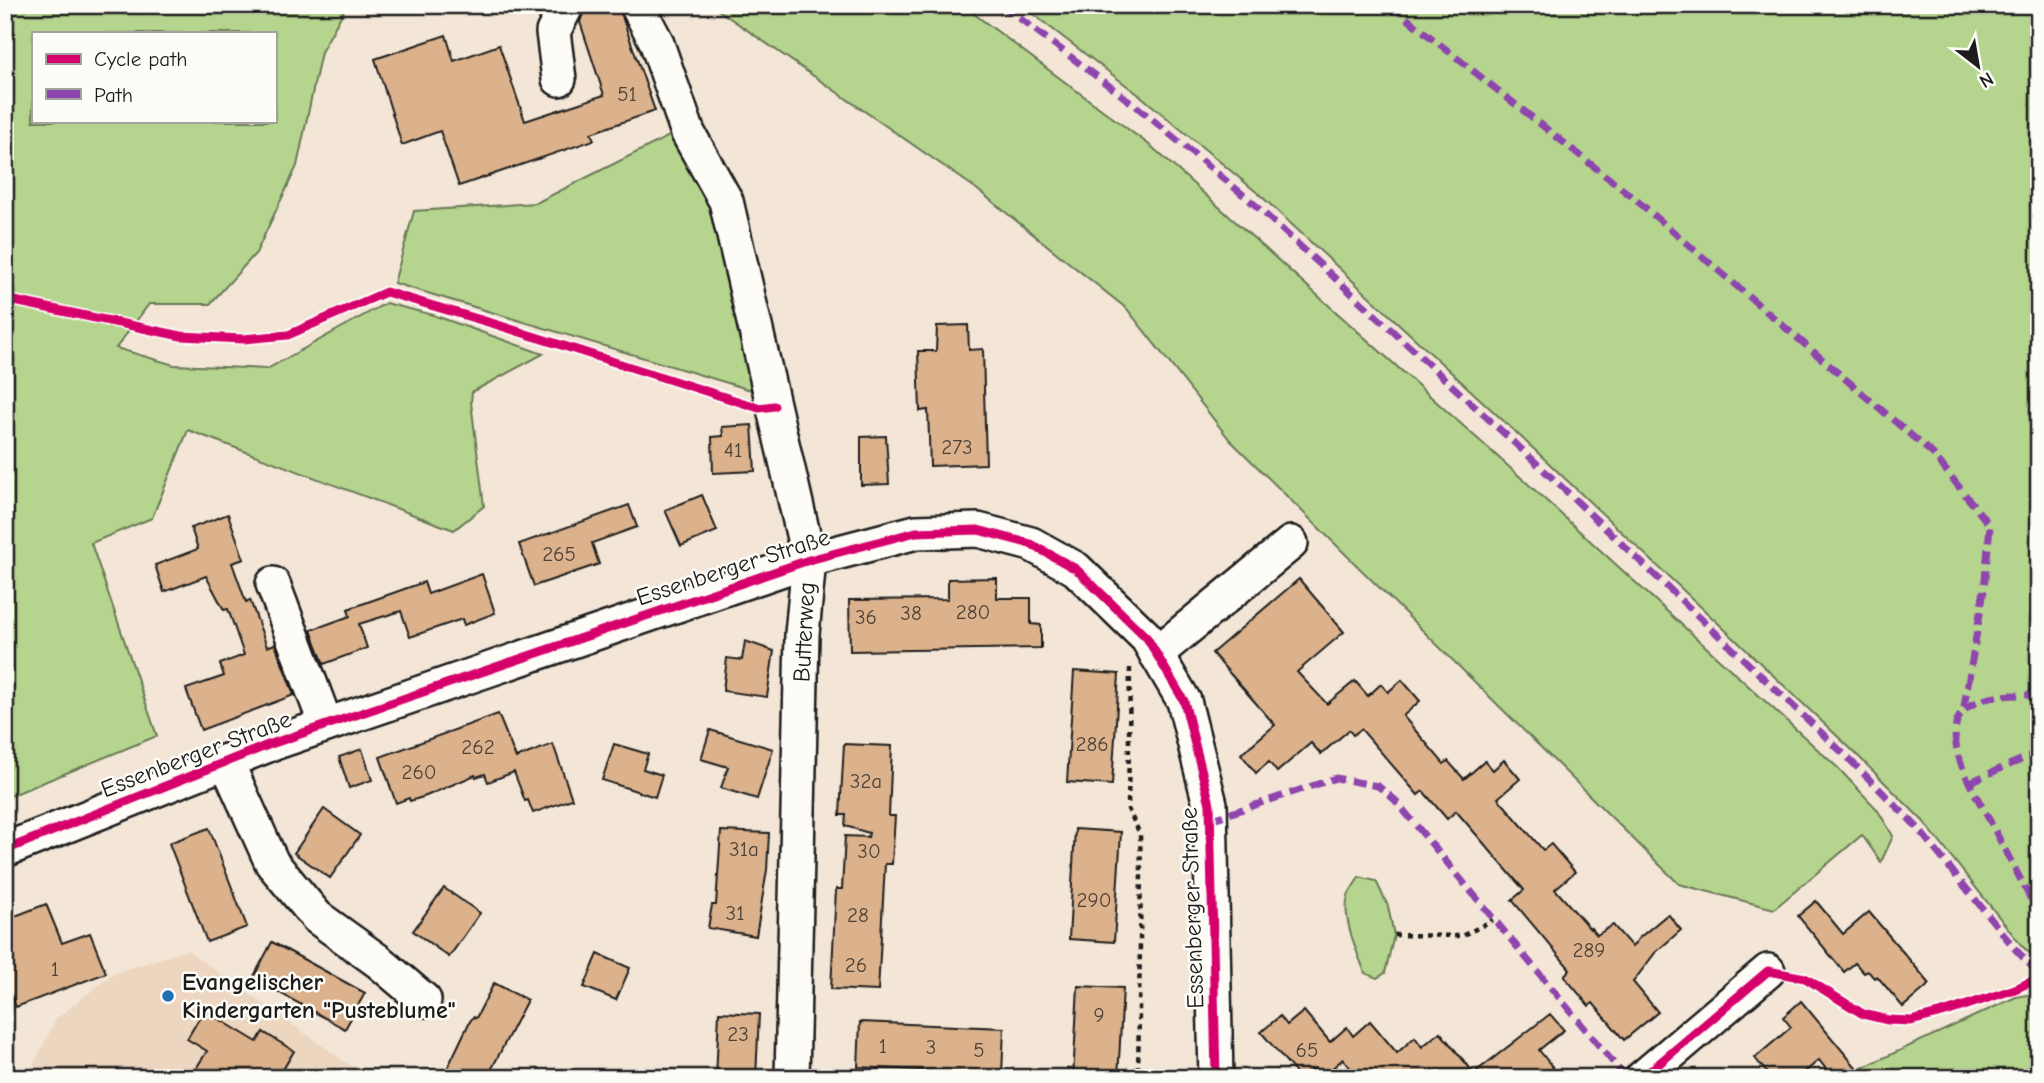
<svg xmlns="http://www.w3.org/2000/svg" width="2044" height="1083" viewBox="0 0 2044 1083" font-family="'Comic Neue',sans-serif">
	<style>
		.built { fill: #ecd6c0 }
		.green { fill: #b5d48e; stroke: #687855; stroke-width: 2; fill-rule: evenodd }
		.building { fill: #dcb28c; stroke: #1c1c1c; stroke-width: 2 }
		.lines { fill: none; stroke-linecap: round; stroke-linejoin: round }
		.minor-casing { stroke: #1c1c1c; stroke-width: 38 }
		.path { stroke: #1c1c1c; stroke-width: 4.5; stroke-dasharray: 5 5; stroke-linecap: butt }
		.minor { stroke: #fdfcf7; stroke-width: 33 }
		.quiet { stroke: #8e44ad; stroke-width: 7; stroke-dasharray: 14 7; stroke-linecap: butt }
		.cycleway-casing { stroke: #fdfcf7; stroke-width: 13 }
		.cycleway { stroke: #d6006c; stroke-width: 9 }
		.poi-dot { fill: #1f6fb2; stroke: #fdfcf7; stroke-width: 2.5 }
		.labels { text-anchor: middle; stroke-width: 5; stroke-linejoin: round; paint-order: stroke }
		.number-label { font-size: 21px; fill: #4c4238 }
		.street-label { font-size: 24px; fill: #1c1c1c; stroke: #fdfcf7 }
		.poi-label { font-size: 24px; font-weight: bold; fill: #1c1c1c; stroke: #fdfcf7; text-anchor: start }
	</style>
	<rect width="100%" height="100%" fill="#f3e6d7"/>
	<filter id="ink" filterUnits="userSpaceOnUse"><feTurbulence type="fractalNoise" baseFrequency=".0143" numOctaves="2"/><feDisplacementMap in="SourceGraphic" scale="14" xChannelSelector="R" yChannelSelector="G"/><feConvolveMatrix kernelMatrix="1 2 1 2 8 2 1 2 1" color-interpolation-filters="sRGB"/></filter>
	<g filter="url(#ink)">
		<path class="built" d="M 187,950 L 357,1070 L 352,1078 L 27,1078 L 56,1019 L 114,973 Z"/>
		<g class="green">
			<path d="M 5,5 L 347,5 L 321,52 L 297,166 L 256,253 L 210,304 L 149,304 L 116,348 L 174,365 L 267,369 L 386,303 L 433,315 L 543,354 L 472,392 L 471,402 L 484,506 L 454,530 L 188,430 L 152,518 L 91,543 L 157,736 L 5,798 ZM 33,33 L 275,33 L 275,121 L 33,121 Z"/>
			<path d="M 711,5 L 962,5 L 1152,147 L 1527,483 L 1838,768 L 1877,809 L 1893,836 L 1881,862 L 1862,835 L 1774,909 L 1679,884 L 1230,440 L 1127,309 L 974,187 Z"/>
			<path d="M 1021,5 L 2039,5 L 2039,962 L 2022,946 L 1923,821 L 1853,751 L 1537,452 L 1260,195 L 1143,98 Z"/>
			<path d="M 673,134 L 715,207 L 761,393 L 394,283 L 414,211 L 536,203 Z"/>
			<path d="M 1359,877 L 1376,881 L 1388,906 L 1394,935 L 1385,973 L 1377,978 L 1365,973 C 1358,954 1341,917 1348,896 C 1350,890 1356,883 1359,877 Z"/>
			<path d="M 2027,995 L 2039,999 L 2039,1078 L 1872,1078 L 1862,1066 L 1864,1067 L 2016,997 Z"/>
		</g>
		<g class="building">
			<path d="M 595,5 L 618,5 L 655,111 L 591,133 L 594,140 L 459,186 L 440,131 L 402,145 L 375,59 L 446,35 L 454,61 L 499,45 L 525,121 L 604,95 L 580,22 L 585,8 Z"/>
			<path d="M 968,325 L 969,350 L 983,349 L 986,464 L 930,466 L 928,410 L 920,411 L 918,351 L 936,351 L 937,326 Z"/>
			<path d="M 752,425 L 755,471 L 713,473 L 712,437 L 723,436 L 722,427 Z"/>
			<path d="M 886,436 L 889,484 L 861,485 L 861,437 Z"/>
			<path d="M 702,495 L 717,531 L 681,546 L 665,510 Z"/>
			<path d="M 629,505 L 637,527 L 592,543 L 599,564 L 534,586 L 519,544 Z"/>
			<path d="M 228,514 L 244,559 L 232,563 L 246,602 L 250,600 L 267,647 L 275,644 L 294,695 L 201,730 L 186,689 L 224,676 L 220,664 L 244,655 L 228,609 L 224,610 L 206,576 L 164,592 L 155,565 L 198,549 L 191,528 Z"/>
			<path d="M 482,574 L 495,613 L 464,625 L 462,619 L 410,637 L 401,611 L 359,624 L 367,648 L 324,664 L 311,630 L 350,616 L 348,609 L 424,582 L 428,594 Z"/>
			<path d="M 997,578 L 997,598 L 1031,598 L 1031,624 L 1041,625 L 1041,648 L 850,651 L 849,600 L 948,599 L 948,579 Z"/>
			<path d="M 1299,579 L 1344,632 L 1297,672 L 1327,704 L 1355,681 L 1368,696 L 1381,684 L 1388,692 L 1402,680 L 1420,701 L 1403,716 L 1444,764 L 1448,761 L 1464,779 L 1485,761 L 1493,770 L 1504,760 L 1520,779 L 1498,798 L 1543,850 L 1551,844 L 1575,872 L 1555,889 L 1590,929 L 1591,928 L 1597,935 L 1613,925 L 1632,947 L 1639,938 L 1668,914 L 1681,930 L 1655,953 L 1633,982 L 1658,1012 L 1624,1040 L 1593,1003 L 1589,1006 L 1564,976 L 1570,969 L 1512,900 L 1524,890 L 1456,811 L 1447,819 L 1423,791 L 1418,795 L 1361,729 L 1353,735 L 1349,730 L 1321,754 L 1311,743 L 1277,772 L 1269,762 L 1256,773 L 1241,754 L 1275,725 L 1212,653 Z"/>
			<path d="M 745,641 L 774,651 L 767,697 L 723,691 L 727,658 L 742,660 Z"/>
			<path d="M 1074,671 L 1119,674 L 1112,785 L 1067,782 Z"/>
			<path d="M 498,714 L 516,758 L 553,744 L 572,799 L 533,813 L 528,800 L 525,801 L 514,772 L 488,782 L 485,774 L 476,777 L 475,775 L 426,796 L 410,801 L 409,798 L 396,803 L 380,757 Z"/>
			<path d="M 710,730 L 773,749 L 757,799 L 721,788 L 728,767 L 701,759 Z"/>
			<path d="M 614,744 L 648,754 L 643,769 L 662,775 L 655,797 L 602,780 Z"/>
			<path d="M 844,744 L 892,746 L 889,816 L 895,816 L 892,864 L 885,864 L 878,991 L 831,989 L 836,889 L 842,889 L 845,836 L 868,837 L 869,833 L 845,826 L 846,815 L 840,815 Z"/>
			<path d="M 362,749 L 372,780 L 349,788 L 339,757 Z"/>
			<path d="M 324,809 L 360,835 L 330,878 L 294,853 Z"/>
			<path d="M 209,828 L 247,927 L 207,942 L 169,843 Z"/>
			<path d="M 1075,829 L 1121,832 L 1114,942 L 1069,939 Z"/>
			<path d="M 721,831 L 769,833 L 767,870 L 756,936 L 708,928 L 712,905 L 716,905 Z"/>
			<path d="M 444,888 L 480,913 L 449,957 L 413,931 Z"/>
			<path d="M 1816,901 L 1843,934 L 1869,912 L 1930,984 L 1903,1007 L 1877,976 L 1874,978 L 1868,971 L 1864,973 L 1855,963 L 1844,972 L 1798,916 Z"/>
			<path d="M 46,904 L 62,943 L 90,933 L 106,973 L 16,1007 L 5,979 L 5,920 Z"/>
			<path d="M 272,942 L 365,993 L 345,1029 L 253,978 Z"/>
			<path d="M 598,954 L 630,968 L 616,1000 L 584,987 Z"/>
			<path d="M 494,983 L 527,1000 L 487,1078 L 460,1078 L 446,1071 L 469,1023 L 473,1017 L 476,1018 Z"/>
			<path d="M 1078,986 L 1123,988 L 1118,1078 L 1073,1078 Z"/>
			<path d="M 1801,1001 L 1865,1078 L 1833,1078 L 1819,1060 L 1798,1078 L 1771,1078 L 1755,1058 L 1791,1027 L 1783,1017 Z"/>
			<path d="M 204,1010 L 257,1042 L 263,1032 L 294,1051 L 278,1078 L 190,1078 L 207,1051 L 187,1039 Z"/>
			<path d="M 1304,1011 L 1330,1042 L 1347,1027 L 1353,1036 L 1370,1021 L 1397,1053 L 1415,1037 L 1422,1047 L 1440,1032 L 1474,1073 L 1550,1014 L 1564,1030 L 1539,1050 L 1561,1078 L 1358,1078 L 1343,1059 L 1322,1077 L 1314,1068 L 1300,1078 L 1261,1032 L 1280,1016 L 1287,1025 Z"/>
			<path d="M 719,1012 L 759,1014 L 756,1078 L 716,1078 Z"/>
			<path d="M 860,1022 L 1004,1028 L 1002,1074 L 858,1067 Z"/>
		</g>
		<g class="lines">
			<g class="minor-casing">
				<g id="minor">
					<path d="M 637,5 L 656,41 L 688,133 L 726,201 L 809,560 L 802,634 L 792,1078"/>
					<path d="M 559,79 L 553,32 L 567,5"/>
					<path d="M 273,584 L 326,725"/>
					<path d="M 1156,654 L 1291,543"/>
					<path d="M 226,761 L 272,863 L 317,917 L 378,961 L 424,1000"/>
					<path d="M 5,850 L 268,745 L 809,560 L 916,532 L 978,530 L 1031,544 L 1076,569 L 1147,638 L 1184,701 L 1210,804 L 1216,1078"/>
					<path d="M 1642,1078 L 1768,971"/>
				</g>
			</g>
			<g class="path">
				<path d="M 1130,668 L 1128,809 L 1140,834 L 1141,872 L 1138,1078"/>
				<path d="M 1394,935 L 1462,936 L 1493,920"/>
			</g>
			<use href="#minor" class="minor"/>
			<g class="quiet">
				<path d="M 1002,5 L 1136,106 L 1253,203 L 1531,458 L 1847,757 L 1916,826 L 2016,950 L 2039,974"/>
				<path d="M 1390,5 L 1635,199 L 1933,454 L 1990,526 L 1984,590 L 1963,713"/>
				<path d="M 2039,696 C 2012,693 1955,694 1955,733 C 1955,764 1977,796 1991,823 C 2007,854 2023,884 2039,915"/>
				<path d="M 1970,782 L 2039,752"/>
				<path d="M 1210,820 L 1336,778 L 1378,786 L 1395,800 L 1626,1078"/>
			</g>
			<g class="cycleway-casing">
				<g id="cycleway">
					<path d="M 5,299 L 181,336 L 243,339 L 288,335 L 386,292 L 498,325 L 759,408 L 774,406"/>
					<path d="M 5,850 L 268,745 L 809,560 L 916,532 L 978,530 L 1031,544 L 1076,569 L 1147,638 L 1184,701 L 1210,804 L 1216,1078"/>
					<path d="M 1642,1078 L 1768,971 L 1805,978 L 1863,1014 L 1888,1020 L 1911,1021 L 1946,1012 L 2015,989 L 2039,978"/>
				</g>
			</g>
			<use href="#cycleway" class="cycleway"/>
		</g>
	</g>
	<circle class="poi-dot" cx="168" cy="996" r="7"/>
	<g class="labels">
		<g class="number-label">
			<text x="627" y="101">51</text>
			<text x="957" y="454">273</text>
			<text x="733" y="457">41</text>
			<text x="559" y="561">265</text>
			<text x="973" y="619">280</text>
			<text x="911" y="620">38</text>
			<text x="866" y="624">36</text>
			<text x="1092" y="751">286</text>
			<text x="478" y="754">262</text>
			<text x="419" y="779">260</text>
			<text x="866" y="788">32a</text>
			<text x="744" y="856">31a</text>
			<text x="869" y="858">30</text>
			<text x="1094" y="907">290</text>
			<text x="735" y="920">31</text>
			<text x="858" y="922">28</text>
			<text x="1589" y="957">289</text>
			<text x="856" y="972">26</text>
			<text x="55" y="976">1</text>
			<text x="1099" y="1022">9</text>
			<text x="738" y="1041">23</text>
			<text x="883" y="1053">1</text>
			<text x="931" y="1054">3</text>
			<text x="979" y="1057">5</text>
			<text x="1307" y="1057">65</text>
		</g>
		<g class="street-label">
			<text transform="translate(733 567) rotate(-18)" y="8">Essenberger Straße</text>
			<text transform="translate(804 632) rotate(-87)" y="8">Butterweg</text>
			<text transform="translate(196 754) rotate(-21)" y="8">Essenberger Straße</text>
			<text transform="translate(1192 908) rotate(-92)" y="8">Essenberger Straße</text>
		</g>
		<g class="poi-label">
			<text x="182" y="990">Evangelischer<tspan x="182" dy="28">Kindergarten "Pusteblume"</tspan></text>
		</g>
	</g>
	<rect width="2044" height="1083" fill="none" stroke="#fdfcf7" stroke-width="28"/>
	<rect x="14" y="14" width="2016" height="1055" fill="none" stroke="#1c1c1c" stroke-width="2.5" filter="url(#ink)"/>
	<rect x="32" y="32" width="245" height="91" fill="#fdfcf7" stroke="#a3a29f" stroke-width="2"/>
	<rect x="46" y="54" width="35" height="10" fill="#d6006c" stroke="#a3a29f" stroke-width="2"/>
	<text x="94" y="66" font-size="21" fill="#1c1c1c">Cycle path</text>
	<rect x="46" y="89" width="35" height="10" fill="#8e44ad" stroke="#a3a29f" stroke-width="2"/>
	<text x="94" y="102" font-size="21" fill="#1c1c1c">Path</text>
	<g transform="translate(1978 66) rotate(149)" stroke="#fdfcf7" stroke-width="5" paint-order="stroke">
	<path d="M0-5L12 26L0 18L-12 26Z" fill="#1c1c1c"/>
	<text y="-10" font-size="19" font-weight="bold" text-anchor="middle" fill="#1c1c1c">N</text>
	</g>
</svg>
